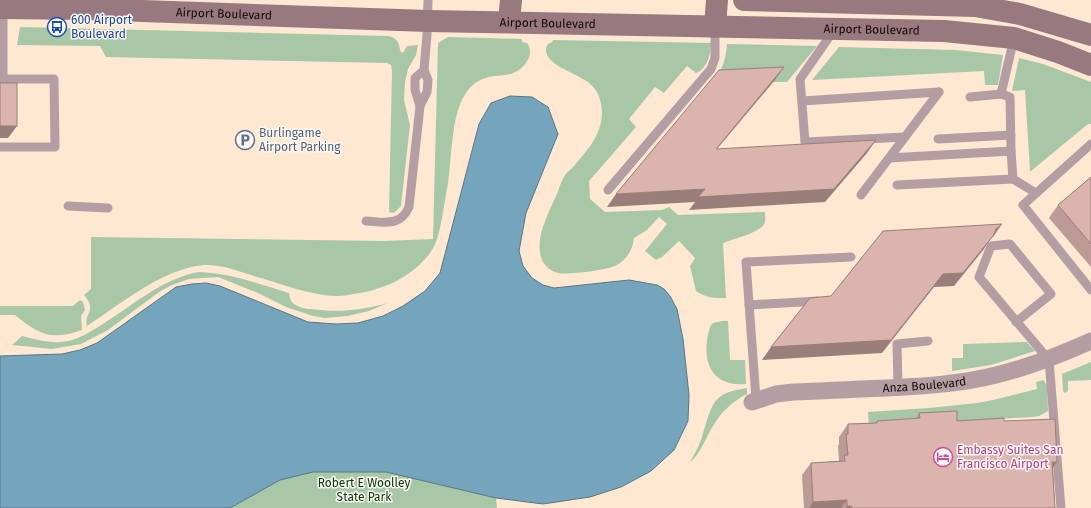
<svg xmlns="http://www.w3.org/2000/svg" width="1091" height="508" viewBox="0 0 1091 508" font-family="'Fira Sans',sans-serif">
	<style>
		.green { fill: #a8c7a7 }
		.water { fill: #75a5bc; stroke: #587684 }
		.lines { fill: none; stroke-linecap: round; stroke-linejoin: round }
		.service { stroke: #b59ea3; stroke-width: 9 }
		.minor { stroke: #b59ea3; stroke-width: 17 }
		.secondary { stroke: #997980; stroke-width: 22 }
		.wall { fill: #bc9b96 }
		.shaded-wall { fill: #997e7a }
		.building { fill: #dbb4ae; stroke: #997e7a }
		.labels { text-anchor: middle; stroke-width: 3; stroke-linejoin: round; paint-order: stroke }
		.street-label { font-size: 12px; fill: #130a03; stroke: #fef8f3 }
		.transit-label { font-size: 12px; fill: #164399; stroke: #fef8f3; text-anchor: start }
		.service-label { font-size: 12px; fill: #4e5e75; stroke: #fef8f3; text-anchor: start }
		.hotel-label { font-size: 12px; fill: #b23c85; stroke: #fef8f3; text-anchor: start }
		.park-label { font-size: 12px; fill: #033707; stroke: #fef8f3 }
	</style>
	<rect width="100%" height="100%" fill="#fee8d2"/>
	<g class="green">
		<path d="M 20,27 L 389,36 C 397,38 400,44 400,51 L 403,53 L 407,46 L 418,45 L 416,55 L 408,69 L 405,82 L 404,100 L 410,125 L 401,206 L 394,213 L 389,212 L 392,71 L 391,65 L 387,63 L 106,57 L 100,46 L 17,45 Z"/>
		<path d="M 448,37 L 522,39 L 522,42 L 527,43 C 536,55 523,70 511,74 C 502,76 493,75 486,78 C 478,80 470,86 466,93 C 451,114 452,157 448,183 C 446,195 444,206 442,218 C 439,231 438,242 430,253 C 411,278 383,290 353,294 C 348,295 343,296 337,296 C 312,296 279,283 254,276 C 239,271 220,264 204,265 C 162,269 122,303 87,326 C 83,314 98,311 84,295 L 91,289 L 91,237 L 384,241 L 433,239 L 438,43 Z"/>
		<path d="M 553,40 L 711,43 C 711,54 707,69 696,73 L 687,66 L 664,93 L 655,87 L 629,119 L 636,127 L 589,181 L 590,199 L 605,212 L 662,210 L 669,207 L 678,215 L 765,212 C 765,215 766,221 764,224 C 759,233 733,239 723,243 L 726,298 C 714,298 706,298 696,291 L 690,266 L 695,258 L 679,241 L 662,257 L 656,260 L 645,251 L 667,224 L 659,217 L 647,230 L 634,238 C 633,249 627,259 617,265 C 610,270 566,275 558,273 C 550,271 543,265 541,257 C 535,237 549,212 557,194 C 559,188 561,182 564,177 C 566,173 571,169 574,166 C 588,150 601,135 602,114 C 602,105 600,95 594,88 C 591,84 587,81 583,79 C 572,72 546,64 546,50 C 546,45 548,44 552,42 Z"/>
		<path d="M 727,44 L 817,46 L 787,82 L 713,82 C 722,70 726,59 727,44 Z"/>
		<path d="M 839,47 L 956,50 L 1003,55 L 998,85 L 985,85 L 984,71 L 812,80 Z"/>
		<path d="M 1019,58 L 1043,64 L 1091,82 L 1091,124 L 1088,124 L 1031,171 L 1030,171 L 1025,90 L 1012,91 Z"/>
		<path d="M 199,272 C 230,273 259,284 289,293 C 290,297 290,301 294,304 C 298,307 306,309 311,309 C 338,313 363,310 388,303 L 369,311 L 348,316 L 325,318 L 313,316 L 286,307 L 258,293 L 218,277 L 189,279 L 172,285 L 159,292 L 108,330 L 81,344 L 52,349 L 12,345 L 22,336 C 34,339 48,343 61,342 C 76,341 90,332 103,324 C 133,305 163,278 199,272 Z"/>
		<path d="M 80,300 L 83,302 L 85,310 L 81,316 L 82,330 C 51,341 38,334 15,315 L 0,315 L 0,306 L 73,306 Z"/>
		<path d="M 722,321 L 728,321 L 730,360 L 745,360 L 746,384 C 713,387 702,364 708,335 C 709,331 710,325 713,323 C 715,322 720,322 722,321 Z"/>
		<path d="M 1027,342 L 1035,351 L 991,365 L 952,371 L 952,358 L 963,358 L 963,344 Z"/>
		<path d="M 1091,362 L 1091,380 L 1068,381 L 1068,391 L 1065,393 L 1063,391 L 1062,374 Z"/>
		<path d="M 1043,380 L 1047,385 L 1048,411 L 1039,416 L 1032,417 L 980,420 L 869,431 L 868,412 L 929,408 L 977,403 L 993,400 L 1037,389 L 1036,382 Z"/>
		<path d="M 747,388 L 747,394 C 733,401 721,412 713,426 C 706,437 700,455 690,462 C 696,452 701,442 704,430 C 713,401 714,393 747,388 Z"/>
		<path d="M 313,472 L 386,472 L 496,498 L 497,508 L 230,508 L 280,480 Z"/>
	</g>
	<path class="water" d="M 510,96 L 532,97 L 548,107 L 558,134 L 526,213 L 519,251 L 523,266 L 532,278 L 543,285 L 554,288 L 629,280 L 657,285 L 664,289 L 670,296 L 677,309 L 683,339 L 689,395 L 688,421 L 674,450 L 651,471 L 621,487 L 590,497 L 543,504 L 496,498 L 386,472 L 313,472 L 280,480 L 230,508 L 0,508 L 0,356 L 62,354 L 80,350 L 97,343 L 176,287 L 192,284 L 206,283 L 220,286 L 308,322 L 336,324 L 358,323 L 383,316 L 403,306 L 425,291 L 440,273 L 479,124 L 491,103 Z"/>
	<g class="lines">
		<g class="service">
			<path d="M 834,30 L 800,79 L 805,142 L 905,137"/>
			<path d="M 424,70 L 415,78 L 415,90 L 420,106 L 427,92 L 428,80 L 424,70 L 427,35 L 428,0"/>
			<path d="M 0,79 L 54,79 L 55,147 L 0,147"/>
			<path d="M 3,79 L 3,8"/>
			<path d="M 1001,94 L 1014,38"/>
			<path d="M 970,97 L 1001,94 L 1010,97 L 1011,151"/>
			<path d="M 802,101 L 939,92"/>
			<path d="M 938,139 L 1011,135"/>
			<path d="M 1091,144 L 1023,205 L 1091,290"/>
			<path d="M 889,158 L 1011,151 L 1013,179 L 897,185"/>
			<path d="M 1013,179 L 1036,193"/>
			<path d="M 608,190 L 711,69 L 715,58 L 715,27"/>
			<path d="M 861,195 L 939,92"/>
			<path d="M 68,206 L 108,208"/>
			<path d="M 366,221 C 385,222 400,227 409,207 L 420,106"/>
			<path d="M 749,305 L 818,301"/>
			<path d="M 1016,322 L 1051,294 L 1010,244 L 991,246 L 979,277 L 1049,360 L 1061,508"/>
			<path d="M 898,387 L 897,344 L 928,341"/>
			<path d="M 756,399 L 746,262 L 851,257"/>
		</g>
		<path class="minor" id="s1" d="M 752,402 L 776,394 L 793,392 C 824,391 856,389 887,388 C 924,386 961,384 996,375 C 1029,367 1060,355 1091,341"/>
		<g class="secondary">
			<path d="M 744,0 L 975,6 L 1020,14 L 1091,35"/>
			<path id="s2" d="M 0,8 L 85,9 L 428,21 L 944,31 L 1014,38 L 1058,52 L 1091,65"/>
			<path d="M 509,22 L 511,0"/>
			<path d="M 715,27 L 717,0"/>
		</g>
	</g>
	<g class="wall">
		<path d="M 1091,177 L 1091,267 L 1049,218 L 1058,205 Z"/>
		<path d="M 919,413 L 957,421 L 1004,421 L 1057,462 L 1053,468 L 1055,508 L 804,508 L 802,475 L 811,463 L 839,461 L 838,446 L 839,444 L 839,437 L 848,424 L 875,423 L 877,421 L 915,419 Z"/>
	</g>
	<g class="shaded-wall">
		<path d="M 784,67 L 775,80 L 706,162 L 716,149 Z"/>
		<path d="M 0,126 L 17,126 L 8,138 L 0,138 Z"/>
		<path d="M 876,140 L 867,153 L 825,202 L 689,210 L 695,202 L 607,207 L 616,194 L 705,189 Z"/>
		<path d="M 1002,224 L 993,237 L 990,239 L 984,249 L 954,286 L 934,287 L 882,353 L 762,360 L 771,347 L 943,274 Z"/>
		<path d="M 1052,462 L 1057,462 L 1048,474 Z"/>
		<path d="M 847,500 L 841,508 L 809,508 L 813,502 Z"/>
		<path d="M 847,506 L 851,506 L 850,508 L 846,508 Z"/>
	</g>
	<g class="building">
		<path d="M 784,67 L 716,149 L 876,140 L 834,189 L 698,197 L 705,189 L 616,194 L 719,70 Z"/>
		<rect x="0" y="83" width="17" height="43"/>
		<path d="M 1091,177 L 1091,244 L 1058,205 Z"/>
		<path d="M 1002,224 L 996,229 L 993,236 L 963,273 L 943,274 L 891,340 L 771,347 L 810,298 L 831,296 L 883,231 Z"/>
		<path d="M 957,411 L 957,421 L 1004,418 L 1004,421 L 1055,419 L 1057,462 L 1052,462 L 1055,508 L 852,508 L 851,506 L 847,506 L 847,500 L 813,502 L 811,463 L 845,461 L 844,455 L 848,455 L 846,434 L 848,434 L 848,424 L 877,423 L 877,421 L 920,418 L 919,413 Z"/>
	</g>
	<defs>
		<g id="bus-ring" transform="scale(1)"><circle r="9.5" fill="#fef8f3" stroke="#1a4fb4" stroke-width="1.5"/><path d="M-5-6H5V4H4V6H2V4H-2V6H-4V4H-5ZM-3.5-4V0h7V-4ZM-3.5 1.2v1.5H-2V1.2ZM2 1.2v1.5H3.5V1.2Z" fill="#1a4fb4"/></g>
		<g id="parking-ring" transform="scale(1)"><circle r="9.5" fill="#fef8f3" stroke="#5c6f8a" stroke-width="1.5"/><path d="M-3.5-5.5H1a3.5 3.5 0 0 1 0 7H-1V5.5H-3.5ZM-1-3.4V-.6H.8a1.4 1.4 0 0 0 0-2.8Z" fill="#5c6f8a"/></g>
		<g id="hotel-ring" transform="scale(1)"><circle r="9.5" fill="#fef8f3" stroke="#d1479c" stroke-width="1.5"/><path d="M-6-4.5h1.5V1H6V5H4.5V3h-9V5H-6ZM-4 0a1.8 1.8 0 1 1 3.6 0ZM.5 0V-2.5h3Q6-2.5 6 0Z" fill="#d1479c"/></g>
	</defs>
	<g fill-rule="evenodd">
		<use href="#bus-ring" x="57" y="27"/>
		<use href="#parking-ring" x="245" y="140"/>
		<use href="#hotel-ring" x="943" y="457"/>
	</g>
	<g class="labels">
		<g class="street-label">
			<text dy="4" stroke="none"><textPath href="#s2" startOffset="224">Airport Boulevard</textPath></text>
			<text dy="4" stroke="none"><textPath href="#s2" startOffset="548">Airport Boulevard</textPath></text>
			<text dy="4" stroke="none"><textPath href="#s2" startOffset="872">Airport Boulevard</textPath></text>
			<text dy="4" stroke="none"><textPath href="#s1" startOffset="174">Anza Boulevard</textPath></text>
		</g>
		<g class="transit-label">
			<text x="71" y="24">600 Airport<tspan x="71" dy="14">Boulevard</tspan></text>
		</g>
		<g class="service-label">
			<text x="259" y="137">Burlingame<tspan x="259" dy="14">Airport Parking</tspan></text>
		</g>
		<g class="hotel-label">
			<text x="957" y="454">Embassy Suites San<tspan x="957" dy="14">Francisco Airport</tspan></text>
		</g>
		<g class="park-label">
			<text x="364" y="487">Robert E Woolley<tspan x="364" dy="14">State Park</tspan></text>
		</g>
	</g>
</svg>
